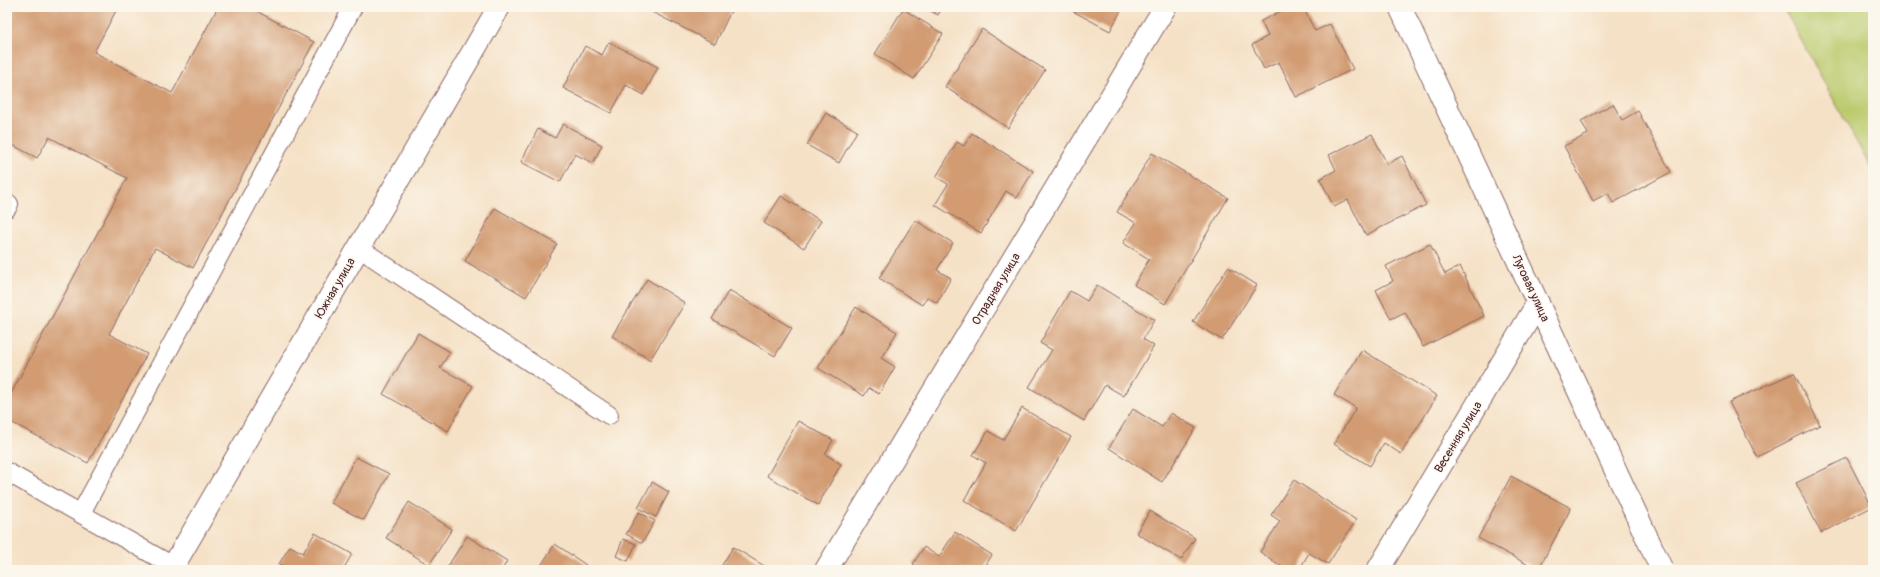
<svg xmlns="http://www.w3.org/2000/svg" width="1880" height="577" viewBox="0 0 1880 577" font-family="Pangolin,sans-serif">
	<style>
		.green { fill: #bac96b; stroke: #82744b }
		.building { fill: #d29b72 }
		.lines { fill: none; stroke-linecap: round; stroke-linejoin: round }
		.lane-casing { stroke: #866361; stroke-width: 20 }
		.street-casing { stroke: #866361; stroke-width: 24 }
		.lane { stroke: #fff; stroke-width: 18 }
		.street { stroke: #fff; stroke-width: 22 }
		.labels { text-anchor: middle; stroke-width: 3; stroke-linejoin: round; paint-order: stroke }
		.street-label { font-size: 12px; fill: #4a1f2b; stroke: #fbf7ec }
	</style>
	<rect width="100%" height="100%" fill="#fbf7ec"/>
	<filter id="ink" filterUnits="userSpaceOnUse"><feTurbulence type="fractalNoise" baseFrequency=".025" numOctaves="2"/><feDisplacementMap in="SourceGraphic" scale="8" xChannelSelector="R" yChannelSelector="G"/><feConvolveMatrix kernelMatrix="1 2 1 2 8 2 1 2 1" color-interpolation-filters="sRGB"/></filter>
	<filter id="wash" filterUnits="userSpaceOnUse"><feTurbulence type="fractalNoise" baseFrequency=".012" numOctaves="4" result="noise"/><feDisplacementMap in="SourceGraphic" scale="16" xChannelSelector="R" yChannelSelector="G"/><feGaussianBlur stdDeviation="0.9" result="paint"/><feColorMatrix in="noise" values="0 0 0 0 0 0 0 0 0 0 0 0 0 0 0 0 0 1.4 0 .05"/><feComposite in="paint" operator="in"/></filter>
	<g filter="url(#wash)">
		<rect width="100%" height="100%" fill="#f5e1c6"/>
		<path class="green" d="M 1783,7 L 1873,7 L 1873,172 Z"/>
		<g id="blocks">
			<g class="building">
				<path d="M 7,7 L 118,7 L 94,52 L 172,93 L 218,7 L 249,7 L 314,42 L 193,268 L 155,248 L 109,334 L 147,354 L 88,463 L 7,420 L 7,401 L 127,178 L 49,137 L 37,158 L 7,142 Z"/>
				<path d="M 642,7 L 733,7 L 715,44 Z"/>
				<path d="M 925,7 L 943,7 L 938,15 Z"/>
				<path d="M 1065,7 L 1123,7 L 1110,31 Z"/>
				<path d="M 1289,7 L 1303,7 L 1315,31 L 1330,24 L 1353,69 L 1296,97 L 1279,62 L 1264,69 L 1252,45 L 1268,36 L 1261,21 Z"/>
				<path d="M 903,9 L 943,34 L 914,79 L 875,54 Z"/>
				<path d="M 982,29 L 1045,70 L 1008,128 L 945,87 Z"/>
				<path d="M 609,42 L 658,67 L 644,95 L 626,85 L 611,113 L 563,88 L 585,46 L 602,55 Z"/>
				<path d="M 1613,104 L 1622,120 L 1638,111 L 1671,172 L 1613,203 L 1608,193 L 1593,201 L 1564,146 L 1588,134 L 1581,121 Z"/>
				<path d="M 826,113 L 857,131 L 839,163 L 807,145 Z"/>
				<path d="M 563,124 L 602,145 L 593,163 L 575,154 L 560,182 L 521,162 L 538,129 L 555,138 Z"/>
				<path d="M 972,133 L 1033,171 L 1017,198 L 1006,191 L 981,233 L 935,205 L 948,184 L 936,177 L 957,142 L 964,146 Z"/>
				<path d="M 1372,134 L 1387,164 L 1402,156 L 1426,205 L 1366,235 L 1348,200 L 1334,207 L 1320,179 L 1336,170 L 1329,155 Z"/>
				<path d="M 1152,153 L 1228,198 L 1165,304 L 1134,285 L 1149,259 L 1123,243 L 1136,223 L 1117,212 Z"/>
				<path d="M 781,196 L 821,221 L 804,248 L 764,223 Z"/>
				<path d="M 495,208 L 557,244 L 526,297 L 465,261 Z"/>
				<path d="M 915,220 L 953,243 L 937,270 L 951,278 L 937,303 L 927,297 L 922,305 L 879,278 Z"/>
				<path d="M 1430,244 L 1445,274 L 1460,266 L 1484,316 L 1423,347 L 1405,312 L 1391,319 L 1376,290 L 1393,281 L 1386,266 Z"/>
				<path d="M 1228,267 L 1257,285 L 1222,340 L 1193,322 Z"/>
				<path d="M 647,279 L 685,303 L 650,360 L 612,336 Z"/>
				<path d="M 1097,285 L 1154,320 L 1143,339 L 1154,346 L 1124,396 L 1105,385 L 1084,421 L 1029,387 L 1052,350 L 1040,343 L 1070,291 L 1087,301 Z"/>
				<path d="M 729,290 L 792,328 L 775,356 L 712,319 Z"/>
				<path d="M 856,307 L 897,332 L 881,358 L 895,367 L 879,394 L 869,388 L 864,396 L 818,368 Z"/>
				<path d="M 418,333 L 450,352 L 440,368 L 473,386 L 448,431 L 383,394 Z"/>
				<path d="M 1362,350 L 1437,396 L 1401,454 L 1384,443 L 1370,466 L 1334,444 L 1356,408 L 1334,395 Z"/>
				<path d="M 1794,373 L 1820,425 L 1757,457 L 1729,402 Z"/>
				<path d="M 1022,408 L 1071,437 L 1016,531 L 964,500 L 986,463 L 973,455 L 988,431 L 1003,440 Z"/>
				<path d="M 1133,409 L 1162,427 L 1171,413 L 1196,428 L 1162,482 L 1109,448 Z"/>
				<path d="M 798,421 L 833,440 L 825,454 L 841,464 L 818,505 L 767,476 Z"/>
				<path d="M 356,457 L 389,474 L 364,520 L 331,503 Z"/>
				<path d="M 1847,458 L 1872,507 L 1821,533 L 1796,483 Z"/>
				<path d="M 1511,476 L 1571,508 L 1538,570 L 1478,538 Z"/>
				<path d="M 1294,480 L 1356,520 L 1328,564 L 1309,553 L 1299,570 L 1287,570 L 1260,552 L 1280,521 L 1271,515 Z"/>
				<path d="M 652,482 L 669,492 L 656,517 L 638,508 Z"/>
				<path d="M 409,502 L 452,529 L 429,565 L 386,538 Z"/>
				<path d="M 1150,511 L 1195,538 L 1181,560 L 1136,533 Z"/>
				<path d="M 639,512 L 655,521 L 642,543 L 626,534 Z"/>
				<path d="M 955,532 L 992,555 L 983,570 L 923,570 L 913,564 L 924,547 L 939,557 Z"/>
				<path d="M 315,533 L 352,554 L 343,570 L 283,570 L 285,567 L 279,564 L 290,546 L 303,553 Z"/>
				<path d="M 467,536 L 507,561 L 502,570 L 446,569 Z"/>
				<path d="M 623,539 L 636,544 L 628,561 L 616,556 Z"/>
				<path d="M 555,544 L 586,565 L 582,570 L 538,570 Z"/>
				<path d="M 733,547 L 771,570 L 719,570 Z"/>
			</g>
		</g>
	</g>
	<g filter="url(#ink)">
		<use href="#blocks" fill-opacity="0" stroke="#866361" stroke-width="1"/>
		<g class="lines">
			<g class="lane-casing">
				<g id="lane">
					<path d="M 7,203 L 9,204 L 7,208"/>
					<path d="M 359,248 L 609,415"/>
					<path d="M 7,472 L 173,566"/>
					<path d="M 81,513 L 353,7"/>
				</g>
			</g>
			<g class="street-casing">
				<g id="street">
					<path d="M 1400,7 L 1662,570"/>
					<path d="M 171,570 L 499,7"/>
					<path d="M 826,570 L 1165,7"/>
					<path d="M 1378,570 L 1538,303"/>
				</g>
			</g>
			<use href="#lane" class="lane"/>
			<use href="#street" class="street"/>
		</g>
	</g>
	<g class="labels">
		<g class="street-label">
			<text transform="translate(335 288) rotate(-60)" y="4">Южная улица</text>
			<text transform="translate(1531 288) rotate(65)" y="4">Луговая улица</text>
			<text transform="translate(996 289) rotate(-59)" y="4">Отрадная улица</text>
			<text transform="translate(1458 437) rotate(-59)" y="4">Весенняя улица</text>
		</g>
	</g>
	<rect width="1880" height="577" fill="none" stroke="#fbf7ec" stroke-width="24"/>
</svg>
